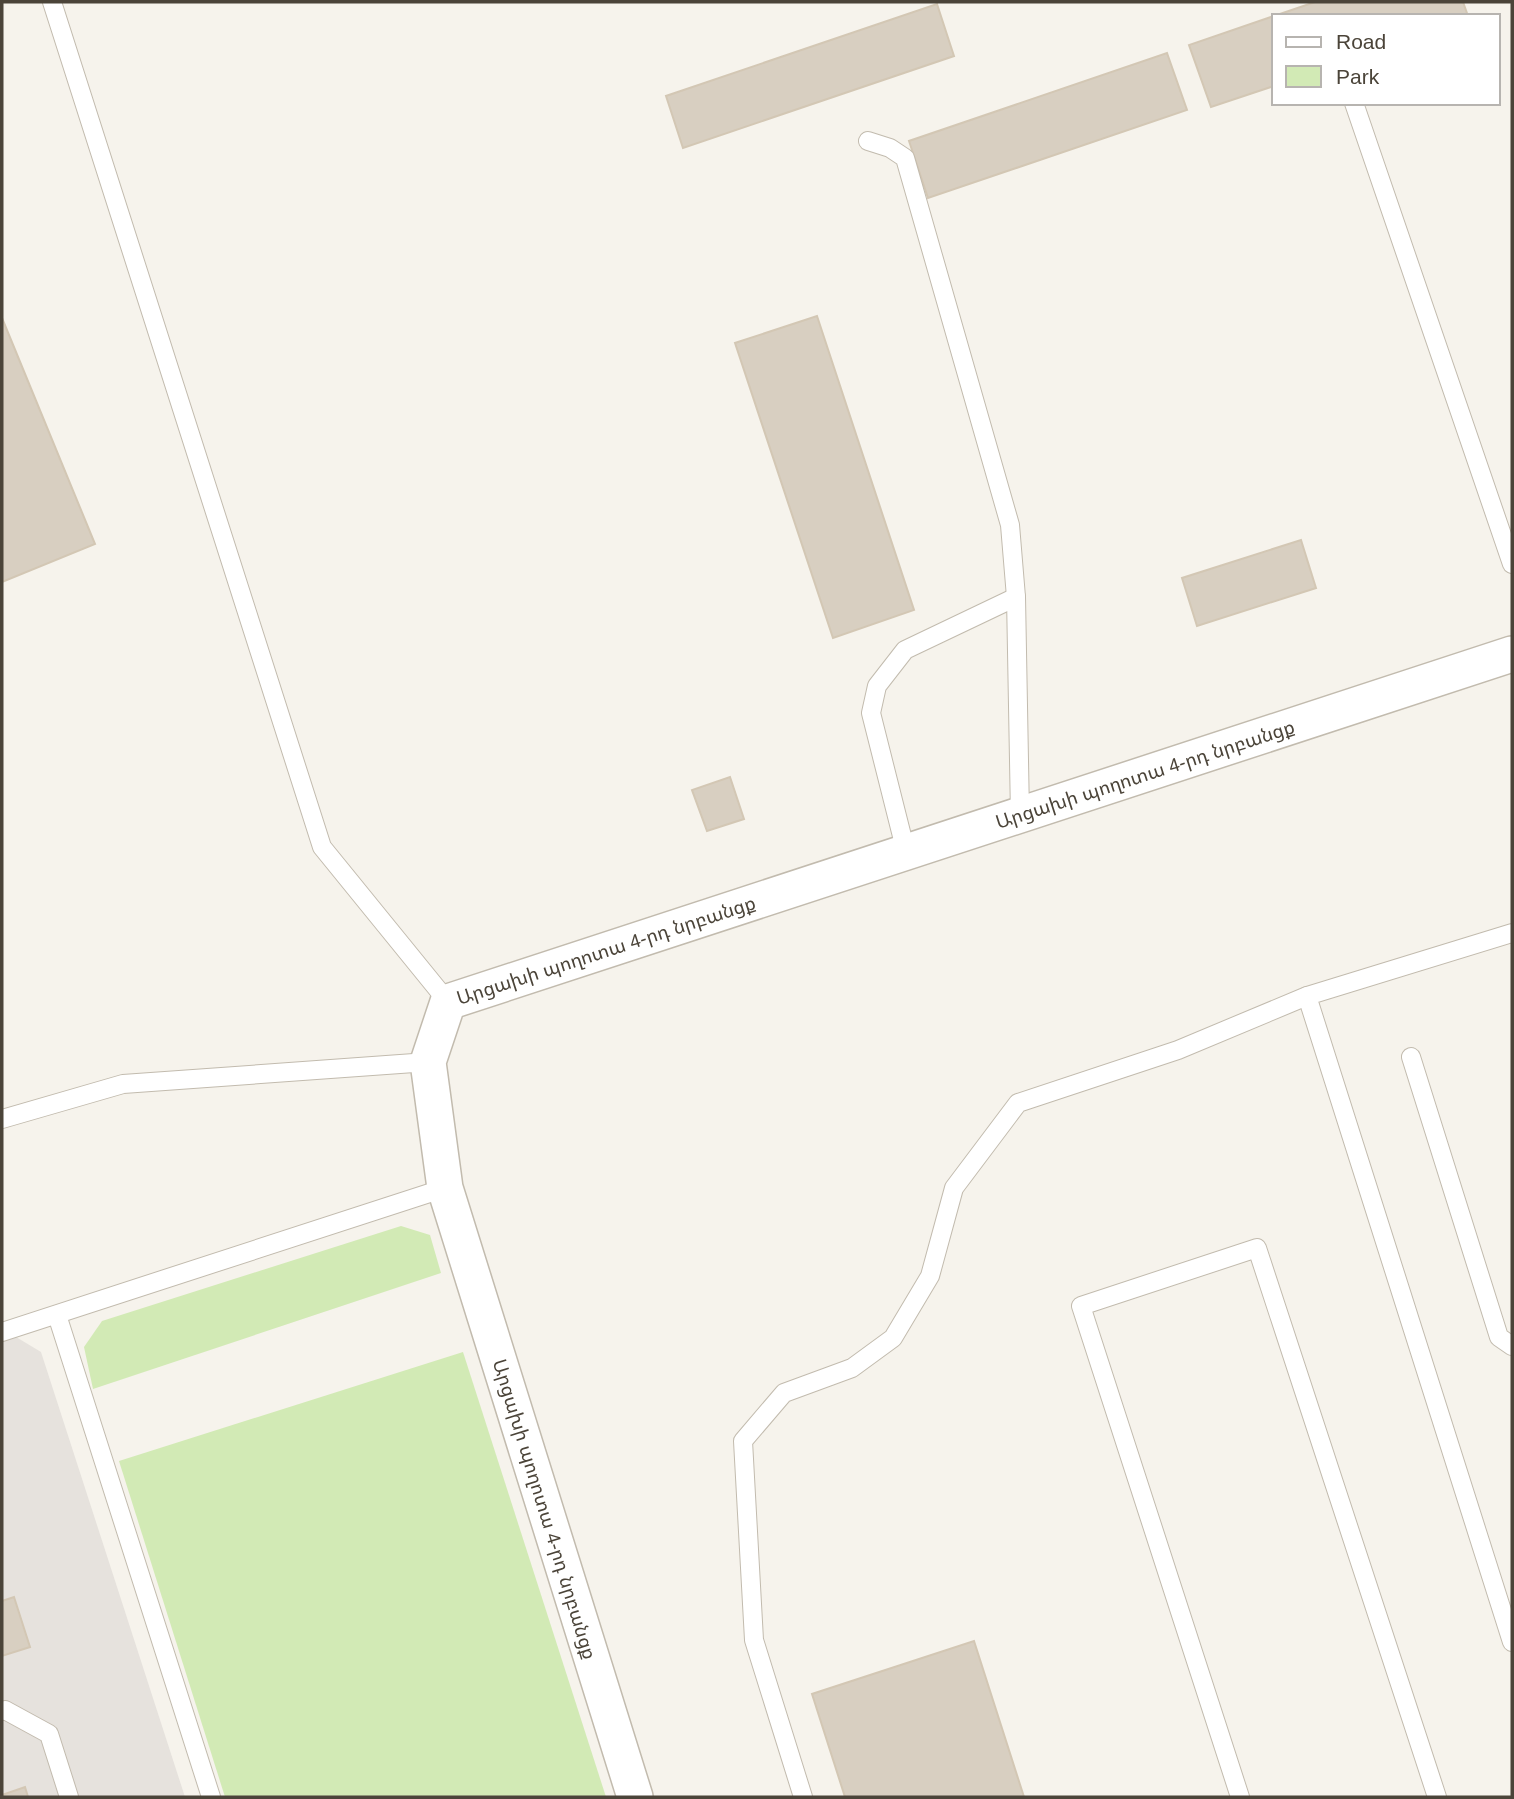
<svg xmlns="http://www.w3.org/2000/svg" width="1514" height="1799" viewBox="0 0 1514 1799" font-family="Arial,'Noto Sans Armenian',sans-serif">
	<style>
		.industrial { fill: #e6e2dd }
		.green { fill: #d2eab5 }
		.building { fill: #d8cfc1; stroke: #d3c7b4; stroke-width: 2 }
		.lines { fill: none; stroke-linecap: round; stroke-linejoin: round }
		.service-casing { stroke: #c2bbae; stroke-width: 20 }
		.minor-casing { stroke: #c2bbae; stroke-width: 38 }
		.service { stroke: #fff; stroke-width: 18 }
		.minor { stroke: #fff; stroke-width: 35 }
		.labels { text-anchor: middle; stroke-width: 7; stroke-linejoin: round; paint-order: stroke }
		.street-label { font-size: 19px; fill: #4b4439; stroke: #fff }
	</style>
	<rect width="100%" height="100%" fill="#f6f3ec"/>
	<path class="industrial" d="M 6,1331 L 41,1352 L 185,1797 L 2,1797 L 2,1333 Z"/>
	<g class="green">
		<path d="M 401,1226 L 430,1235 L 441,1273 L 93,1389 L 84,1347 L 102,1321 Z"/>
		<path d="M 463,1352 L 606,1797 L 225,1797 L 119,1461 Z"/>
	</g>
	<g class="building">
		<path d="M 1315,2 L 1463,2 L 1468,16 L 1274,16 L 1274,86 L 1211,107 L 1189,45 Z"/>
		<path d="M 937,4 L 954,56 L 683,148 L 666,96 Z"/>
		<path d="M 1167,53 L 1187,110 L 928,198 L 909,141 Z"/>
		<path d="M 817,316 L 914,610 L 833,638 L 735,343 Z"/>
		<path d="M 2,318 L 95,544 L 2,582 Z"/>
		<path d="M 1301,540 L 1316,588 L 1197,626 L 1182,578 Z"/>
		<path d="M 730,777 L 744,819 L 707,831 L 692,790 Z"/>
		<path d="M 14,1597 L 30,1647 L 2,1656 L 2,1601 Z"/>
		<path d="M 974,1641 L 1024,1797 L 845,1797 L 812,1694 Z"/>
		<path d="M 25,1787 L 28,1797 L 2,1797 L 2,1795 Z"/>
	</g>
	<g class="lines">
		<g class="service-casing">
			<g id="service">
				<path d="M 52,2 L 322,847 L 448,1002"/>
				<path d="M 1354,103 L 1512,564"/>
				<path d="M 868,141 L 890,148 L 905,158 L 1010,525 L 1016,597 L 1020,815"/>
				<path d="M 906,852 L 871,713 L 877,686 L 905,650 L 1016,597"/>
				<path d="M 1512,933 L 1307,996 L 1512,1642"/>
				<path d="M 1411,1057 L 1499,1337 L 1512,1346"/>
				<path d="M 2,1119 L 123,1084 L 428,1062"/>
				<path d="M 57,1315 L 211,1797"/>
				<path d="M 2,1332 L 445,1188"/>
				<path d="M 2,1711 L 5,1710 L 49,1734 L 69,1797"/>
				<path d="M 803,1797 L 754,1640 L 743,1441 L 784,1393 L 852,1368 L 893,1338 L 930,1276 L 954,1188 L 1018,1103 L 1178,1050 L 1307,996"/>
				<path d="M 1240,1797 L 1081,1306 L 1257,1248 L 1437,1797"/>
			</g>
		</g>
		<g class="minor-casing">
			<path id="minor" d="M 635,1797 L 445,1188 L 428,1062 L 448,1002 L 1512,654"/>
		</g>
		<use href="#service" class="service"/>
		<use href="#minor" class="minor"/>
	</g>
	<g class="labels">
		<g class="street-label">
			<text transform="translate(1145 774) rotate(-18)" y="7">Արցախի պողոտա 4-րդ նրբանցք</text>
			<text transform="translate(606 950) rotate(-18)" y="7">Արցախի պողոտա 4-րդ նրբանցք</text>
			<text transform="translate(545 1509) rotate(73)" y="7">Արցախի պողոտա 4-րդ նրբանցք</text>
		</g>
	</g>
	<rect width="1514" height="1799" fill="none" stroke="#4b4439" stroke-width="7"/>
	<rect x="1272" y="14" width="228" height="91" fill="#ffffff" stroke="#b7b4b0" stroke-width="2"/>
	<rect x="1286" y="37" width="35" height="10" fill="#ffffff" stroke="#b7b4b0" stroke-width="2"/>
	<text x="1336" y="49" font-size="21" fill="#4b4439">Road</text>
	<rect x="1286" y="66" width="35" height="21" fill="#d2eab5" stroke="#b7b4b0" stroke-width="2"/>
	<text x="1336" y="84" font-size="21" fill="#4b4439">Park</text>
</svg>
